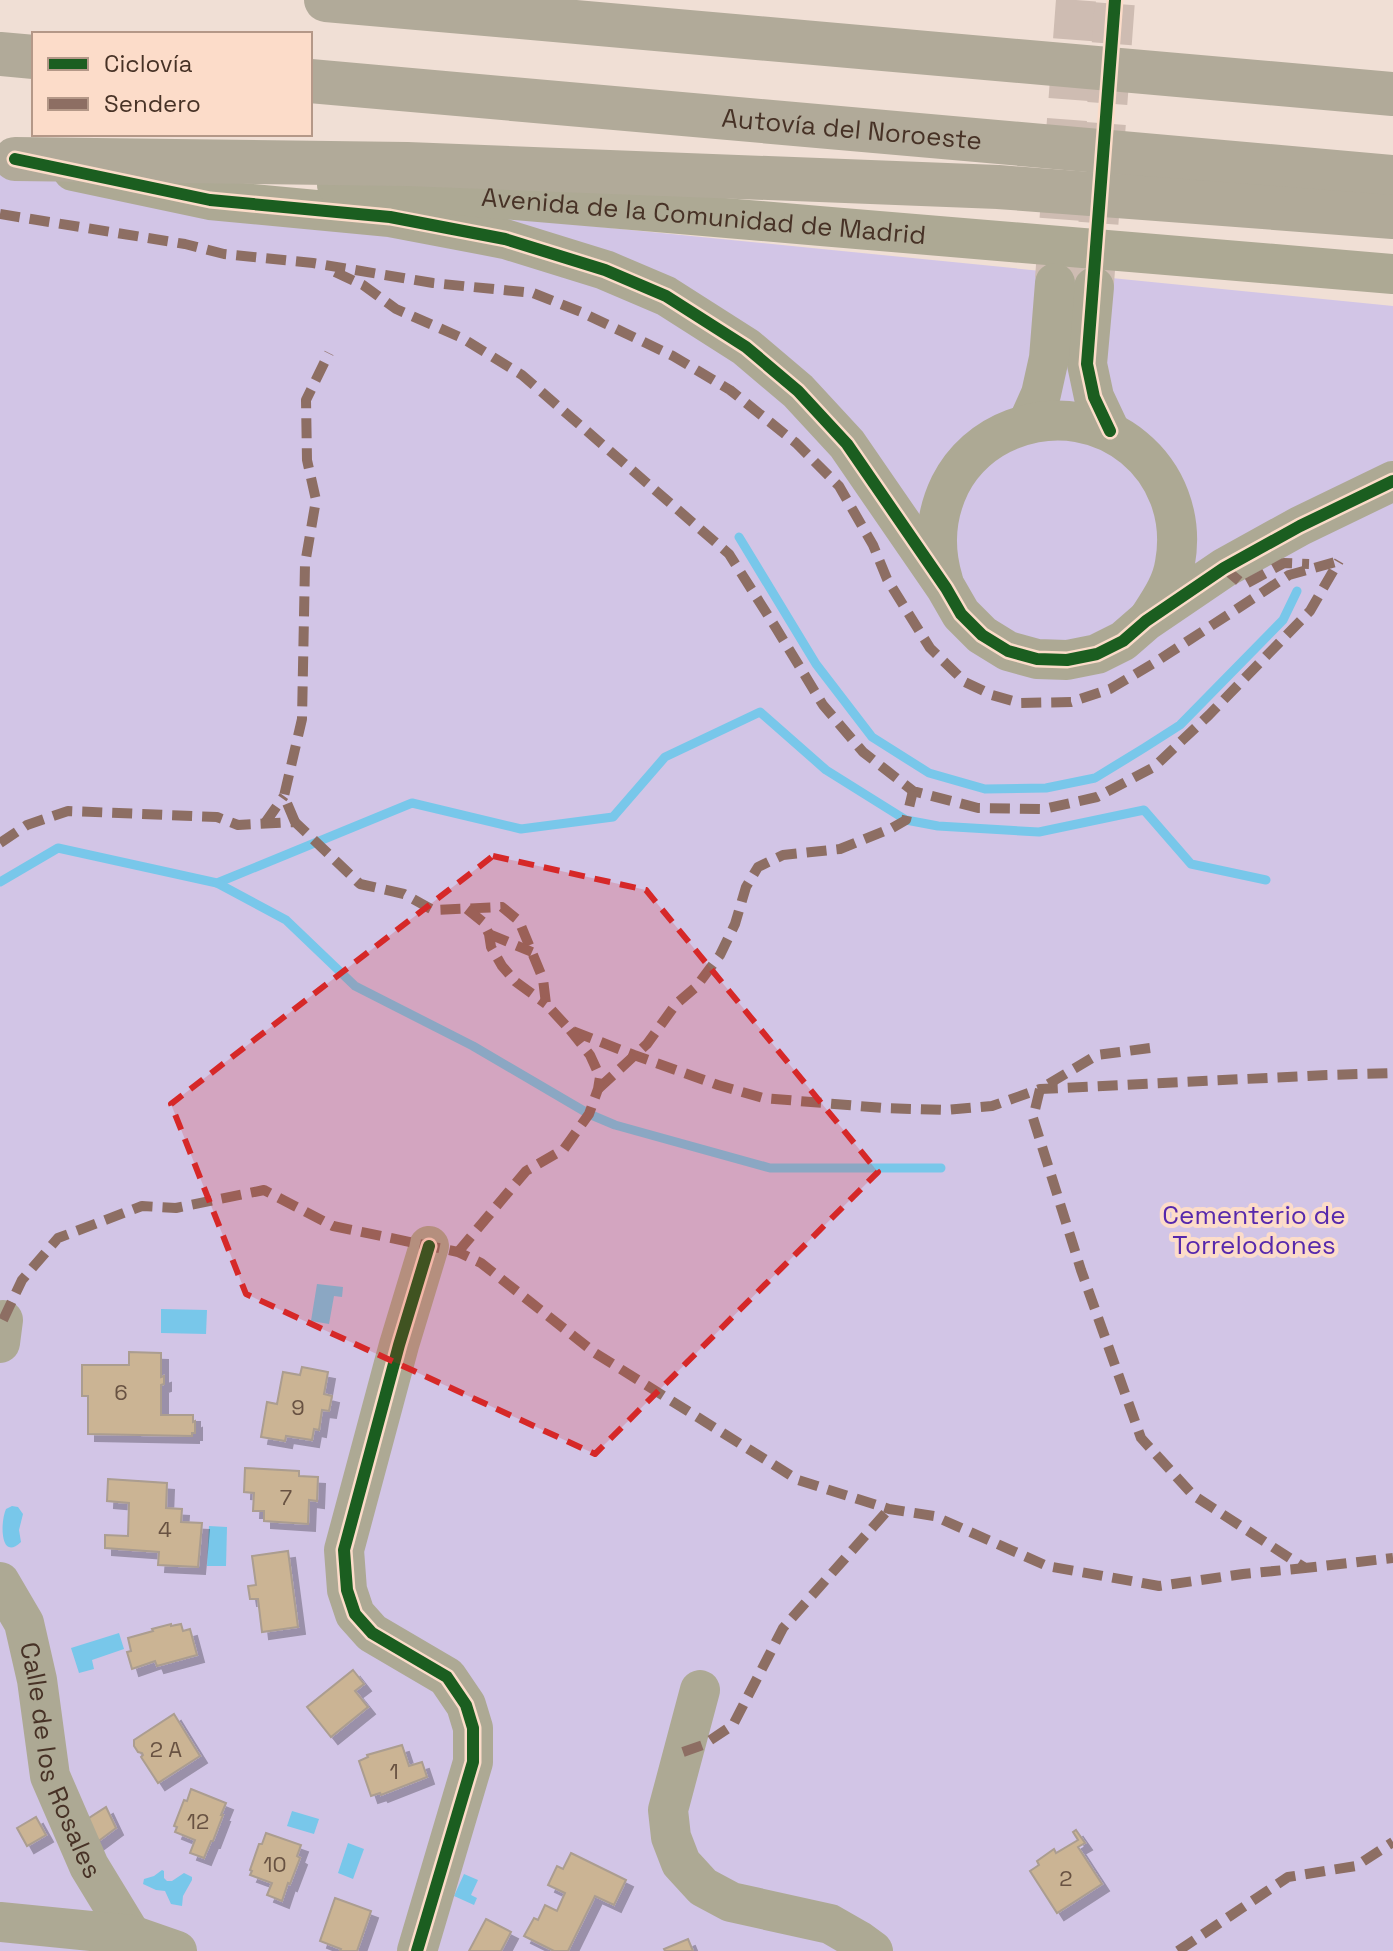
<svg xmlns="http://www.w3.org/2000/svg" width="1393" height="1951" viewBox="0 0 1393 1951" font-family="'Space Grotesk',sans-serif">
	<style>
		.green { fill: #d2c5e6 }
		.water { fill: #78c7ea }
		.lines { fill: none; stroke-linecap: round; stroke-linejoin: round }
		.stream { stroke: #78c7ea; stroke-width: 9 }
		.building { fill: #cbb494; stroke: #ab9d90; stroke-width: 2; filter: url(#shadow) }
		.minor-tunnel { stroke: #cebcb2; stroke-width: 40; stroke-dasharray: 40 20; stroke-linecap: butt }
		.minor { stroke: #ada994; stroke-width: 40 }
		.highway { stroke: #b1aa99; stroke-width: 44 }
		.quiet { stroke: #8d6e63; stroke-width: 10; stroke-dasharray: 20 10; stroke-linecap: butt }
		.cycleway-casing { stroke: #fcdcc9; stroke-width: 17 }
		.cycleway { stroke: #1b5e20; stroke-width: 12 }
		.marked { fill: #d62828; fill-opacity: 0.2; stroke: #d62828; stroke-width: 6; stroke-dasharray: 16 10; stroke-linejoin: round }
		.labels { text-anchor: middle; stroke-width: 8; stroke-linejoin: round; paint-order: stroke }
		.number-label { font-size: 22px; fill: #685242 }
		.street-label { font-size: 26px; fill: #473226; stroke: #fcdcc9 }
		.park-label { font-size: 26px; fill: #5628ac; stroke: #fcdcc9 }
	</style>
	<defs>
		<filter id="shadow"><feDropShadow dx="7" dy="7" stdDeviation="0" flood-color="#0004"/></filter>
	</defs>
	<rect width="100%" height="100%" fill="#f0dfd5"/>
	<path class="green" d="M 0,167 L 1393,306 L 1393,1951 L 0,1951 Z"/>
	<g class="water">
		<path d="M 317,1284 L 343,1287 L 342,1297 L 334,1296 L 329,1324 L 311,1321 Z"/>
		<path d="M 161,1309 L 207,1310 L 206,1334 L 161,1333 Z"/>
		<path d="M 12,1506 L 18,1507 L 23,1514 L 19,1530 L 21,1542 C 0,1562 0,1522 6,1509 Z"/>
		<path d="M 209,1526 L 227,1527 L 226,1566 L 207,1566 Z"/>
		<path d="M 119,1633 L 124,1649 L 92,1660 L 94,1669 L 79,1673 L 71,1648 Z"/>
		<path d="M 292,1811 L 319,1819 L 314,1834 L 287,1826 Z"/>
		<path d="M 348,1843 L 364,1849 L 353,1879 L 338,1873 Z"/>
		<path d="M 162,1870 L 164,1871 L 164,1878 L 167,1881 L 172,1881 L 184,1873 L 192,1877 L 192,1880 L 183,1896 L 182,1906 L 171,1904 L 165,1891 L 156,1890 L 143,1884 L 144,1879 L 154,1876 Z"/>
		<path d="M 464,1874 L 478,1880 L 471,1895 L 477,1898 L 474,1905 L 454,1896 Z"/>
	</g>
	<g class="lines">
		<g class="stream">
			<path d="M 739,537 L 816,664 L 872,737 L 929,773 L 985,789 L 1046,788 L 1095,778 L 1144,748 L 1180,725 L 1283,620 L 1297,591"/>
			<path d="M 0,882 L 58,848 L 217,883 L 412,803 L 521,829 L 613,817 L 665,757 L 760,712 L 826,770 L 906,820 L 938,826 L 1039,832 L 1144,810 L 1191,864 L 1266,880"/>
			<path d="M 217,883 L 286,920 L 355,986 L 473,1046 L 589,1114 L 615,1125 L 770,1168 L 941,1168"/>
		</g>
	</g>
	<g class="building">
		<path d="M 129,1352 L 161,1353 L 161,1377 L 164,1376 L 164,1384 L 161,1385 L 161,1415 L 193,1415 L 193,1422 L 195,1421 L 195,1433 L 192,1433 L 192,1436 L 88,1434 L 88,1396 L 82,1396 L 82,1365 L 129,1365 Z"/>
		<path d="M 302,1367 L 328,1372 L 324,1394 L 332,1396 L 329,1411 L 322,1410 L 319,1430 L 314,1429 L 312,1440 L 286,1436 L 285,1441 L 261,1437 L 267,1402 L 277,1404 L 283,1372 L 300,1375 Z"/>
		<path d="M 245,1468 L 299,1471 L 299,1476 L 318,1477 L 317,1501 L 309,1500 L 308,1524 L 264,1521 L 264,1511 L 253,1511 L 254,1493 L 244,1492 Z"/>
		<path d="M 108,1479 L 167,1483 L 166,1508 L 182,1509 L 181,1522 L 202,1523 L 198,1567 L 158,1565 L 159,1552 L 105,1548 L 105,1535 L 128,1536 L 129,1503 L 107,1501 Z"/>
		<path d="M 288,1551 L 298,1627 L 262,1632 L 258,1599 L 250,1599 L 248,1586 L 256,1585 L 252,1556 Z"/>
		<path d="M 171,1624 L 171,1626 L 181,1624 L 183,1631 L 190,1629 L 197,1655 L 157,1666 L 155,1661 L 132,1669 L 127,1652 L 131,1651 L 128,1638 L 153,1631 L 152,1629 Z"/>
		<path d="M 353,1670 L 364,1684 L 355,1691 L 368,1707 L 331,1737 L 307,1707 Z"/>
		<path d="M 174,1714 L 200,1756 L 158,1783 L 141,1757 L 143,1755 L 142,1753 L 138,1752 L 134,1746 L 134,1740 Z"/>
		<path d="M 402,1745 L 409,1766 L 422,1762 L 427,1777 L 381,1795 L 380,1793 L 371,1796 L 359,1761 L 368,1757 L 367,1755 Z"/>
		<path d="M 191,1789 L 226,1803 L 221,1815 L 223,1815 L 213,1841 L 211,1841 L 204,1858 L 190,1853 L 195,1840 L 175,1832 L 177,1827 L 174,1826 L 184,1800 L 187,1801 Z"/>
		<path d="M 106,1807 L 116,1828 L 96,1843 L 86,1820 Z"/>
		<path d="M 36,1817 L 46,1835 L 27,1846 L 17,1828 Z"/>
		<path d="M 1076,1830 L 1085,1843 L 1078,1847 L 1102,1884 L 1057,1913 L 1030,1871 L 1039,1865 L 1037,1861 L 1054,1849 L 1056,1853 L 1078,1840 L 1073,1832 Z"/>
		<path d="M 266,1833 L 301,1845 L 297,1856 L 300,1858 L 290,1884 L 288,1883 L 282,1901 L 267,1895 L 272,1883 L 250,1875 L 252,1871 L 250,1870 L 259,1844 L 262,1844 Z"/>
		<path d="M 571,1853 L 626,1880 L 614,1905 L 595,1896 L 568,1951 L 554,1951 L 524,1936 L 534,1918 L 538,1920 L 545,1905 L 557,1911 L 565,1893 L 548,1885 L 557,1866 L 563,1869 Z"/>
		<path d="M 335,1898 L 371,1911 L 357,1951 L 340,1951 L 341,1949 L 320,1941 Z"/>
		<path d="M 486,1919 L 511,1932 L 501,1951 L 469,1951 Z"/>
		<path d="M 688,1939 L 693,1951 L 665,1951 L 664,1949 Z"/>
	</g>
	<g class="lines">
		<g class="minor-tunnel">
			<path d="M 1055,279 L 1076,0"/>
			<path d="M 1094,283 L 1115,0"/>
		</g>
		<g class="minor">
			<path d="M 73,171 L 210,200 L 390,217 L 505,239 L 605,270 L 666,296 L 746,347 L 798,391 L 847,444 L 946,588 L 961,614 L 982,635 L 1008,651 L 1037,659 L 1067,660 L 1097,654 L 1123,641 L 1146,621 L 1224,568 L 1300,526 L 1393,481"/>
			<path id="s1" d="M 337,185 C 689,213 1041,247 1393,274"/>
			<path d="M 1094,287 L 1087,364 L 1094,397 L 1110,431"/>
			<path d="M 1028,423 L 1041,394 L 1049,358 L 1055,283"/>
			<path d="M 943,580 C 933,547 935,516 950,485 C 963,459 986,439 1013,429 C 1102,395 1192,468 1175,563 C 1172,584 1160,601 1149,618"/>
			<path d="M 0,1343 L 3,1320"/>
			<path id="s2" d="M 0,1582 L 24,1623 L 37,1680 L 50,1776 L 89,1866 L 131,1935 L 126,1951"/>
			<path d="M 700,1690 L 668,1810 L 671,1837 L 681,1863 L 703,1887 L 731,1902 L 830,1924 L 858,1940 L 873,1951"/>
			<path d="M 0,1922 L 131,1935 L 177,1951"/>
			<path d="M 417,1951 L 473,1762 L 473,1728 L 466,1705 L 447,1677 L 372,1633 L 355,1614 L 347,1590 L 344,1550 L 399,1345 L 429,1246"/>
		</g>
		<g class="highway">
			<path d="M 326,0 L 1393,94"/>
			<path d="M 0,54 L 34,57"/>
			<path id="s3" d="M 310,81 L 1393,177"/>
			<path d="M 15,159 L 407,164 L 998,187 L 1393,217"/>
		</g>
		<g class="quiet">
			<path d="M 0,214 L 185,244 L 224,254 L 313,263 L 433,283 L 533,293 L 581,312 L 673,356 L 730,390 L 796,443 L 839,486 L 873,545 L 887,579 L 930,648 L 965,682 L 992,695 L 1020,703 L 1071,702 L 1110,689 L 1154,663 L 1289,575 L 1339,561"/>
			<path d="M 335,272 L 363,285 L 396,309 L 462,338 L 522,375 L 729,554 L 776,628 L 823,705 L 863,752 L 913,791 L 978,808 L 1044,809 L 1097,797 L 1154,767 L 1209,715 L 1310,611 L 1339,561"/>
			<path d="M 1224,568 L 1244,585 L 1284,563 L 1309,564"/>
			<path d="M 295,822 L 284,796 L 302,719 L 305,564 L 316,500 L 307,460 L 306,400 L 329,353"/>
			<path d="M 265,823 L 284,796"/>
			<path d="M 0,843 L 27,825 L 68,811 L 217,817 L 238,825 L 295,822 L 360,884 L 404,894 L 433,910 L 502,907 L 519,921 L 543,979 L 546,1004 L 570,1030 L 634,1055 L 718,1085 L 763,1098 L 883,1108 L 945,1110 L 992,1106 L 1040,1089 L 1327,1075 L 1393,1073"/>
			<path d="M 467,909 L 483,922 L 489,934 L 491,947 L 502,966 L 516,982 L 546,1004"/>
			<path d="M 489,934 L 532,952"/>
			<path d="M 1150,1048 L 1097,1055 L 1040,1089 L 1033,1118 L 1081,1270 L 1141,1438 L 1193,1495 L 1305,1568 L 1393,1558"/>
			<path d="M 598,1089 L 647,1044 L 676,1004 L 696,987 L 720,955 L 735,924 L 746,887 L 758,867 L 783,855 L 840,849 L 892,828 L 906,820 L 913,791"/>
			<path d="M 458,1252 L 526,1171 L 564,1149 L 589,1114 L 598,1089 L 600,1077 L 590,1055 L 570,1030"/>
			<path d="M 3,1320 L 22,1280 L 58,1238 L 142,1206 L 176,1208 L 264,1190 L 333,1226 L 458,1252 L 481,1263 L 595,1353 L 798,1480 L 889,1509 L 934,1516 L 1047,1566 L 1159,1586 L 1243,1574 L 1305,1568"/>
			<path d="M 683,1752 L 703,1745 L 733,1725 L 783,1628 L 889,1509"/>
			<path d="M 1178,1951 L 1288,1877 L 1356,1866 L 1393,1842"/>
		</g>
		<g class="cycleway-casing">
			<g id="cycleway">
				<path d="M 15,159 L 210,200 L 390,217 L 505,239 L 605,270 L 666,296 L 746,347 L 798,391 L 847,444 L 946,588 L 961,614 L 982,635 L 1008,651 L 1037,659 L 1067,660 L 1097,654 L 1123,641 L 1146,621 L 1224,568 L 1300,526 L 1393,481"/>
				<path d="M 1110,431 L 1094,397 L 1087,364 L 1115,0"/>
				<path d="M 417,1951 L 473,1762 L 473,1728 L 466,1705 L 447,1677 L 372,1633 L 355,1614 L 347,1590 L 344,1550 L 399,1345 L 429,1246"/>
			</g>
		</g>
		<use href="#cycleway" class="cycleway"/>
	</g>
	<path class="marked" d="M 493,856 L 646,890 L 878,1172 L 595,1454 L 246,1294 L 171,1104 Z"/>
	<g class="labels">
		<g class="number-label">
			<text x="121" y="1400">6</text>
			<text x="298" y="1415">9</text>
			<text x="286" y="1505">7</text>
			<text x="165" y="1537">4</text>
			<text x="166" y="1757">2 A</text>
			<text x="394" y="1779">1</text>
			<text x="198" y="1829">12</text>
			<text x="275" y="1872">10</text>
			<text x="1066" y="1886">2</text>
		</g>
		<g class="street-label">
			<text dy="9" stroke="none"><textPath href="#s3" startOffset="544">Autovía del Noroeste</textPath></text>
			<text dy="9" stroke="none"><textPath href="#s1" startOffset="368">Avenida de la Comunidad de Madrid</textPath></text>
			<text dy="9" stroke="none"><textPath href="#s2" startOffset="190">Calle de los Rosales</textPath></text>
		</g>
		<g class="park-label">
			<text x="1254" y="1224">Cementerio de<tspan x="1254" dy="30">Torrelodones</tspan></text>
		</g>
	</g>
	<rect x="32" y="32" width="280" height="104" fill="#fcdcc9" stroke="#b49888" stroke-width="2"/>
	<rect x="48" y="58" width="40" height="12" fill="#1b5e20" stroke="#b49888" stroke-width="2"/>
	<text x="104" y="72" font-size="24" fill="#473226">Ciclovía</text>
	<rect x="48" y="98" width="40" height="12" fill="#8d6e63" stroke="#b49888" stroke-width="2"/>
	<text x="104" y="112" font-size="24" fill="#473226">Sendero</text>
</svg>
